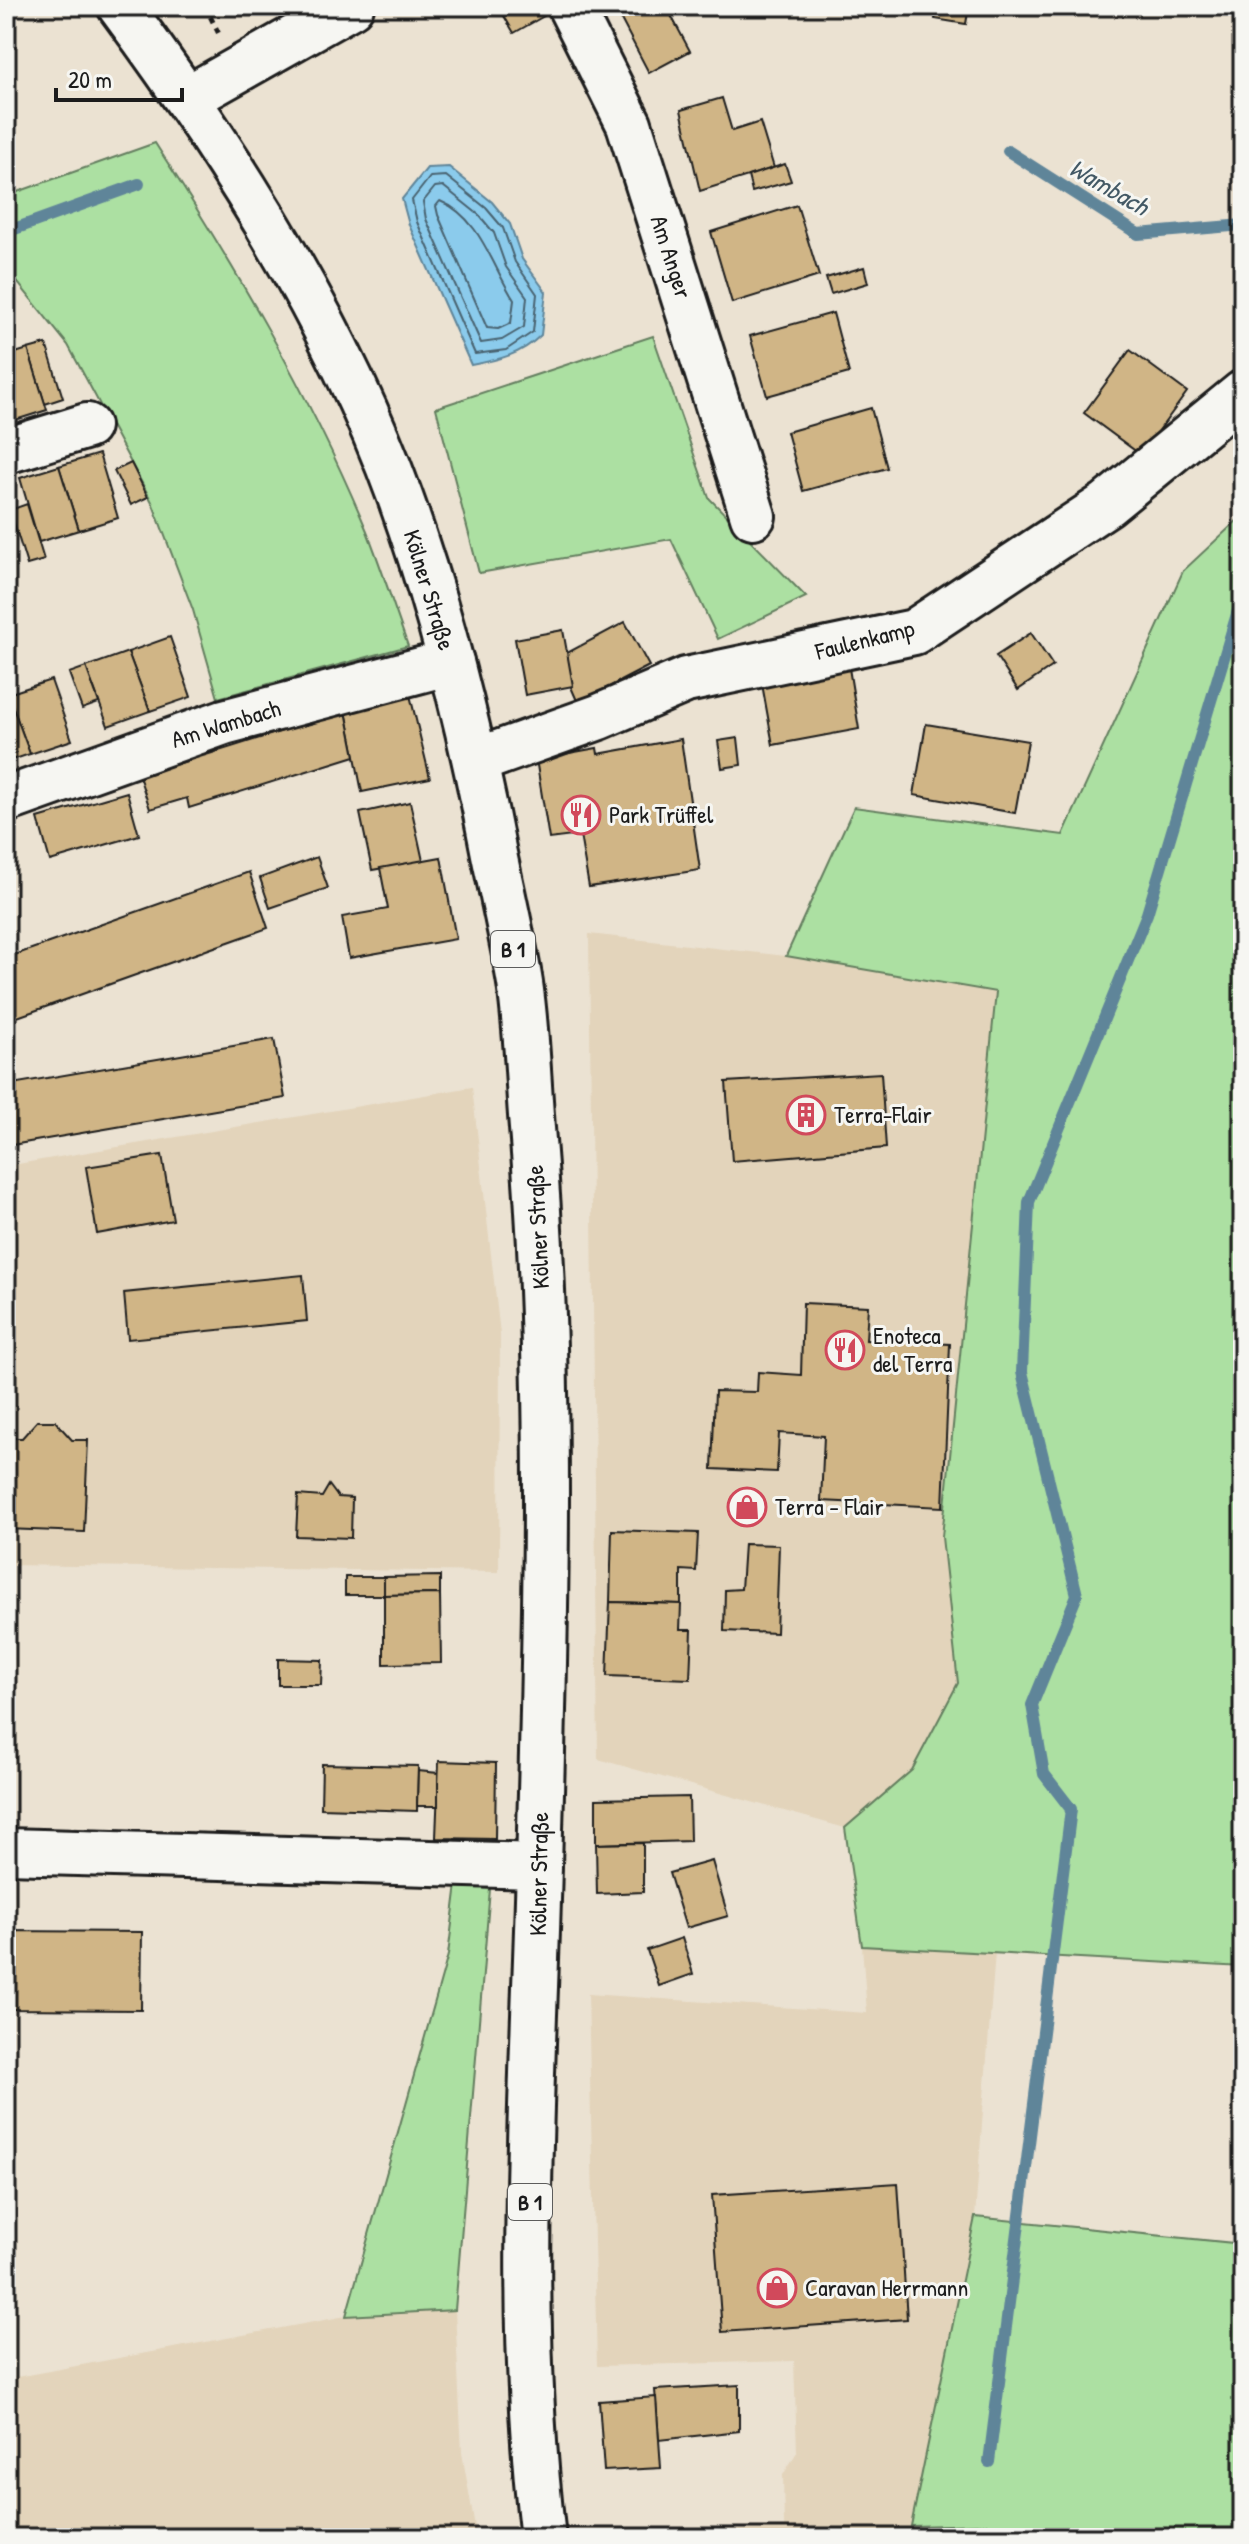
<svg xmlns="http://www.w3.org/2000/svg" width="1249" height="2544" viewBox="0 0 1249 2544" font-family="'Patrick Hand',sans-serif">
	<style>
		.built { fill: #e3d4bb }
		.green { fill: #ace0a2; stroke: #647e5f; stroke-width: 2 }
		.water { fill: #8bcbec; stroke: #5f8599; stroke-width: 2 }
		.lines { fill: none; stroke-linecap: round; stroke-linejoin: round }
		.shore { stroke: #48626f; stroke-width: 2 }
		.stream { stroke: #5f8599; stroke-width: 12 }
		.building { fill: #d0b586; stroke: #1c1c1c; stroke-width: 2 }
		.minor-casing { stroke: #1c1c1c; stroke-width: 50 }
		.major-casing { stroke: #1c1c1c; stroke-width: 50 }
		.path { stroke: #1c1c1c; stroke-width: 5; stroke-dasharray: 6 6; stroke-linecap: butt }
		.minor { stroke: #f6f6f2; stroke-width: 44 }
		.major { stroke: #f6f6f2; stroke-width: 44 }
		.labels { text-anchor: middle; stroke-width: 6; stroke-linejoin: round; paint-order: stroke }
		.shield { fill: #f6f6f2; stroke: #5d5d5c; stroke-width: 2 }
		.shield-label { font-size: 22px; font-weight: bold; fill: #1c1c1c }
		.street-label { font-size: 24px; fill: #1c1c1c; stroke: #f6f6f2 }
		.poi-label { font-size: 24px; fill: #1c1c1c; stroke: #f6f6f2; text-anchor: start }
		.water-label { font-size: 26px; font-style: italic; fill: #435965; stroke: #f6f6f2 }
	</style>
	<rect width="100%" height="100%" fill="#ebe2d2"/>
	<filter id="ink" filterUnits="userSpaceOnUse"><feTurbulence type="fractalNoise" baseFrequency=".0125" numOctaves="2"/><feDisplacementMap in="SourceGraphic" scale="16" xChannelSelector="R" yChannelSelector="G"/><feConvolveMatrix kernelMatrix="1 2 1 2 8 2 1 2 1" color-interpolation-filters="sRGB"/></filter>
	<g filter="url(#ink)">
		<g class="built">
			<path d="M 589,934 L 786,956 L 996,992 L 942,1537 L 958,1683 L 912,1770 L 845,1828 L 598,1759 Z"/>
			<path d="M 472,1087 L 500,1334 L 499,1572 L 6,1565 L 6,1166 Z"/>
			<path d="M 862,1946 L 995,1952 L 975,2217 L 909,2538 L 610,2538 L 784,2527 L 783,2475 L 797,2452 L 794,2361 L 597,2366 L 588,1994 L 867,2013 Z"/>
			<path d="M 455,2310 L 462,2453 L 477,2538 L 6,2538 L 6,2379 L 346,2316 Z"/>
		</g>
		<g class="green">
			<path d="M 155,143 C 235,267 310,394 367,531 C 382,569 394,608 408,646 L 218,698 L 193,610 L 152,502 L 68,345 L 6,268 L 6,196 Z"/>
			<path d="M 653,336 L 709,498 L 806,597 L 718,639 L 671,539 L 479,573 L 436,408 Z"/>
			<path d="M 1243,515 L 1243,1967 L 862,1946 L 845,1828 L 912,1770 L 958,1683 L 942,1537 L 996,992 L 786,956 L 854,807 L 1063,835 L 1183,571 Z"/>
			<path d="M 457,1884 L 490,1889 L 455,2310 L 346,2316 L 448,1955 Z"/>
			<path d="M 975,2217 L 1243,2244 L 1243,2538 L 1035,2538 L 987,2524 L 911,2526 Z"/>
		</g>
		<path class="water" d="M 449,167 L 492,202 L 510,224 L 522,259 L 546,292 L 541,335 C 521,355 498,360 471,365 L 409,225 L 402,199 L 427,168 Z"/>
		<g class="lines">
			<g class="shore">
				<path d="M 446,176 L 486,208 L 503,228 L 515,262 L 537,294 L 533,332 L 506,350 L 475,354 L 417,222 L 412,200 L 430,177 Z"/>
				<path d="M 443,186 L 479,215 L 494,233 L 506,267 L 527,297 L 524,327 L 502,340 L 481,343 L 426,219 L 423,202 L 435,187 Z"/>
				<path d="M 440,201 C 480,217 492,266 514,300 L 511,323 L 498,329 L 487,328 L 438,215 L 436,206 Z"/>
			</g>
			<g class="stream">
				<path d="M 1008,151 L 1138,234 L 1243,225"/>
				<path d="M 6,232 L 139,184"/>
				<path d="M 989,2462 L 1071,1809 L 1044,1774 L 1032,1705 L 1077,1595 L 1022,1372 L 1029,1202 L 1147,914 L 1243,594"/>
			</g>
		</g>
		<g class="building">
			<path d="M 504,6 L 538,6 L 544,16 L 514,33 L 500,9 Z"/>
			<path d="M 614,6 L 666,6 L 690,51 L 649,73 Z"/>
			<path d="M 937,6 L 969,6 L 966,24 L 935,19 Z"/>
			<path d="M 973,6 L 1030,6 L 1028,14 Z"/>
			<path d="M 722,98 L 732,131 L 760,122 L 774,168 L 700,191 L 681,110 Z"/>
			<path d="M 785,164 L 791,181 L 752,192 L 748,176 Z"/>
			<path d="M 797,205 L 819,276 L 732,303 L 711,232 Z"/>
			<path d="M 864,267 L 868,283 L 831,294 L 826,278 Z"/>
			<path d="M 833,313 L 849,373 L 767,396 L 750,336 Z"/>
			<path d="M 46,344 L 63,398 L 45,404 L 28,349 Z"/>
			<path d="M 28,349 L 47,410 L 6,423 L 6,356 Z"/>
			<path d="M 1130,350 L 1187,392 L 1141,455 L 1084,413 Z"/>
			<path d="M 871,408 L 887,468 L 803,491 L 787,432 Z"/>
			<path d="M 99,454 L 118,518 L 79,530 L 59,466 Z"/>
			<path d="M 131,463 L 148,497 L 131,505 L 114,471 Z"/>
			<path d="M 59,466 L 79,530 L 39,542 L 20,478 Z"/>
			<path d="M 27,504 L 44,560 L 27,565 L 10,510 Z"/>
			<path d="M 625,622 L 649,666 L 578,703 L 571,687 L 567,653 Z"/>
			<path d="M 563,630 L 573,686 L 525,695 L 515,639 Z"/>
			<path d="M 1031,633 L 1053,666 L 1018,690 L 996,656 Z"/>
			<path d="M 170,637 L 191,697 L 150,711 L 128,652 Z"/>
			<path d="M 128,652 L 150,711 L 108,726 L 86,667 Z"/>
			<path d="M 86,667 L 99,703 L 82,709 L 69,673 Z"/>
			<path d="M 849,668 L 859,729 L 773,745 L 762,684 Z"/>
			<path d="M 51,680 L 72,740 L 30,754 L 8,694 Z"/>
			<path d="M 8,694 L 30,754 L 6,762 L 6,695 Z"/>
			<path d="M 410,695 L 430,778 L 362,792 L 346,711 Z"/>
			<path d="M 346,711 L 355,756 L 189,808 L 187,798 L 150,809 L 139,776 Z"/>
			<path d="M 926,724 L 1028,741 L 1015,813 L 914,795 Z"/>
			<path d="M 738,738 L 741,765 L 722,768 L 718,741 Z"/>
			<path d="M 681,739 L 700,870 L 589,887 L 580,835 L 549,839 L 536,759 L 597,748 L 598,754 Z"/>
			<path d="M 127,792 L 139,835 L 50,861 L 38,818 Z"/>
			<path d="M 410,802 L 423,861 L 372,870 L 360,813 Z"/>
			<path d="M 317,857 L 328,888 L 270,908 L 260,878 Z"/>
			<path d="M 441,857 L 456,939 L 349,958 L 342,917 L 388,909 L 380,868 Z"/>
			<path d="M 249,872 L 268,928 L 6,1021 L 6,958 Z"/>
			<path d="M 274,1039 L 285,1098 L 6,1146 L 6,1085 Z"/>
			<path d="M 881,1073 L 886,1148 L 732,1161 L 726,1082 Z"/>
			<path d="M 162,1155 L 173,1220 L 97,1234 L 86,1167 Z"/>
			<path d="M 303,1275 L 307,1321 L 128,1339 L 124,1293 Z"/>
			<path d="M 803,1303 L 868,1306 L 866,1340 L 950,1344 L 943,1507 L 821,1501 L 824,1436 L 779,1433 L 777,1472 L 712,1469 L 715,1391 L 757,1392 L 758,1372 L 801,1375 Z"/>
			<path d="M 37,1421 L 55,1421 L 72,1440 L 88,1440 L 84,1532 L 6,1529 L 6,1438 L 22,1438 Z"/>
			<path d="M 329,1485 L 338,1497 L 352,1498 L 351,1538 L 296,1536 L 298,1495 L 322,1497 Z"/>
			<path d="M 612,1530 L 698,1533 L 696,1571 L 681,1570 L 681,1604 L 610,1602 Z"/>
			<path d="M 744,1544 L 779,1545 L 776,1633 L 724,1631 L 725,1590 L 741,1589 Z"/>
			<path d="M 440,1576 L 440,1594 L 384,1595 L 384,1577 Z"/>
			<rect x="345" y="1577" width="39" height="18"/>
			<path d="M 440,1594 L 441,1663 L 384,1664 L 384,1595 Z"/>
			<path d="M 610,1602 L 681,1604 L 680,1630 L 692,1630 L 690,1679 L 607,1676 Z"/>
			<path d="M 278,1659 L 322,1660 L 321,1685 L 278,1685 Z"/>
			<path d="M 439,1761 L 496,1763 L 495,1839 L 436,1838 Z"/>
			<path d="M 322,1764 L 418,1766 L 417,1811 L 321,1808 Z"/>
			<path d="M 418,1771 L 438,1773 L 438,1806 L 417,1806 Z"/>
			<path d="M 689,1797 L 690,1841 L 596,1844 L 596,1799 Z"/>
			<path d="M 643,1843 L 643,1892 L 597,1894 L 596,1844 Z"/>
			<path d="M 712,1861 L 728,1916 L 686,1928 L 669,1873 Z"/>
			<path d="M 6,1931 L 142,1932 L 141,2010 L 6,2009 Z"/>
			<path d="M 682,1938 L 693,1974 L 659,1986 L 647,1950 Z"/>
			<path d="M 898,2183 L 907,2319 L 722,2332 L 712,2195 Z"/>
			<path d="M 739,2385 L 739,2431 L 659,2440 L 655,2390 Z"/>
			<path d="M 656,2397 L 661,2468 L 604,2471 L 599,2401 Z"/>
		</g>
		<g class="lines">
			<g class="minor-casing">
				<g id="minor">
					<path d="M 570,6 L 629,124 L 753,516"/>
					<path d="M 188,98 L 351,6"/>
					<path d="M 6,451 L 87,426"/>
					<path d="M 476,761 L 599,717 L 686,680 L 914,632 L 1107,504 L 1243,393"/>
					<path d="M 6,800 L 224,722 L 451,662"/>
					<path d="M 6,1851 L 539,1866"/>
				</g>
			</g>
			<g class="major-casing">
				<path id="major" d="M 120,6 C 230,154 337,323 400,497 C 442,613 471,734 494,854 C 503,897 513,940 520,983 C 527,1031 528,1080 532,1128 C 553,1374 546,1620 539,1866 C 533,2089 516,2316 543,2538"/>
			</g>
			<path class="path" d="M 205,6 L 219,34"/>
			<use href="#minor" class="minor"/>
			<use href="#major" class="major"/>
		</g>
	</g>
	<defs>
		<g id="restaurant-ring" transform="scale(2)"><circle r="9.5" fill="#f6f6f2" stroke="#d1495b" stroke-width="1.5"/><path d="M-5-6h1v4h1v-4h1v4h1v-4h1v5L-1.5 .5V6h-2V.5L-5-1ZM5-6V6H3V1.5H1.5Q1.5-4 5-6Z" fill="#d1495b"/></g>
		<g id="building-ring" transform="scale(2)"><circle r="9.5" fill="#f6f6f2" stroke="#d1495b" stroke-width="1.5"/><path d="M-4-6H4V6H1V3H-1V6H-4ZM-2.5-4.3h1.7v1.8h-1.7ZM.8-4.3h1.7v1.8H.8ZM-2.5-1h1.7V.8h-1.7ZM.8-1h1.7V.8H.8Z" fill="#d1495b"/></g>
		<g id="shop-ring" transform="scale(2)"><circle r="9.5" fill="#f6f6f2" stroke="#d1495b" stroke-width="1.5"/><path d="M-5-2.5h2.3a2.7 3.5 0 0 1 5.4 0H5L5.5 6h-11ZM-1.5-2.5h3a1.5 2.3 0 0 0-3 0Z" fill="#d1495b"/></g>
	</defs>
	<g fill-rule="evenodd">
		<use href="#restaurant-ring" x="581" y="815"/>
		<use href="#building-ring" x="806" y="1115"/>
		<use href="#restaurant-ring" x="845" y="1350"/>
		<use href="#shop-ring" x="747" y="1507"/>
		<use href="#shop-ring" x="777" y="2288"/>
	</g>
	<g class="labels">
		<g class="shield">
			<rect x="491" y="931" width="44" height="36" rx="6"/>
			<rect x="508" y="2184" width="44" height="36" rx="6"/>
		</g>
		<g class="shield-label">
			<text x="513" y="957">B 1</text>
			<text x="530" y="2210">B 1</text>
		</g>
		<g class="street-label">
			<text transform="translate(671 257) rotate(72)" y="8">Am Anger</text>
			<text transform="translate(429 590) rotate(73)" y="8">Kölner Straße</text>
			<text transform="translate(865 640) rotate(-14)" y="8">Faulenkamp</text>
			<text transform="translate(226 724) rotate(-17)" y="8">Am Wambach</text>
			<text transform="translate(538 1227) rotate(-93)" y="8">Kölner Straße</text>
			<text transform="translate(539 1874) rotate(-89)" y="8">Kölner Straße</text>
		</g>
		<g class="poi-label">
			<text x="609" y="823">Park Trüffel</text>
			<text x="834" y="1123">Terra-Flair</text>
			<text x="873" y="1344">Enoteca<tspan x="873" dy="28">del Terra</tspan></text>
			<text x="775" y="1515">Terra - Flair</text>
			<text x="805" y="2296">Caravan Herrmann</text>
		</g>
		<g class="water-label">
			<text transform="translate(1109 187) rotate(30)" y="9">Wambach</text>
		</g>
	</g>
	<rect width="1249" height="2544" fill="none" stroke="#f6f6f2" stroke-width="32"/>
	<rect x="16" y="16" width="1217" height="2512" fill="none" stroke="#1c1c1c" stroke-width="3" filter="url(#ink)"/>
	<path d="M56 88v12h126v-12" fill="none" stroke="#1c1c1c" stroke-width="4"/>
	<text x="68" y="88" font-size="24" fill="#1c1c1c" stroke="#f6f6f2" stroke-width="6" paint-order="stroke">20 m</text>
</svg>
